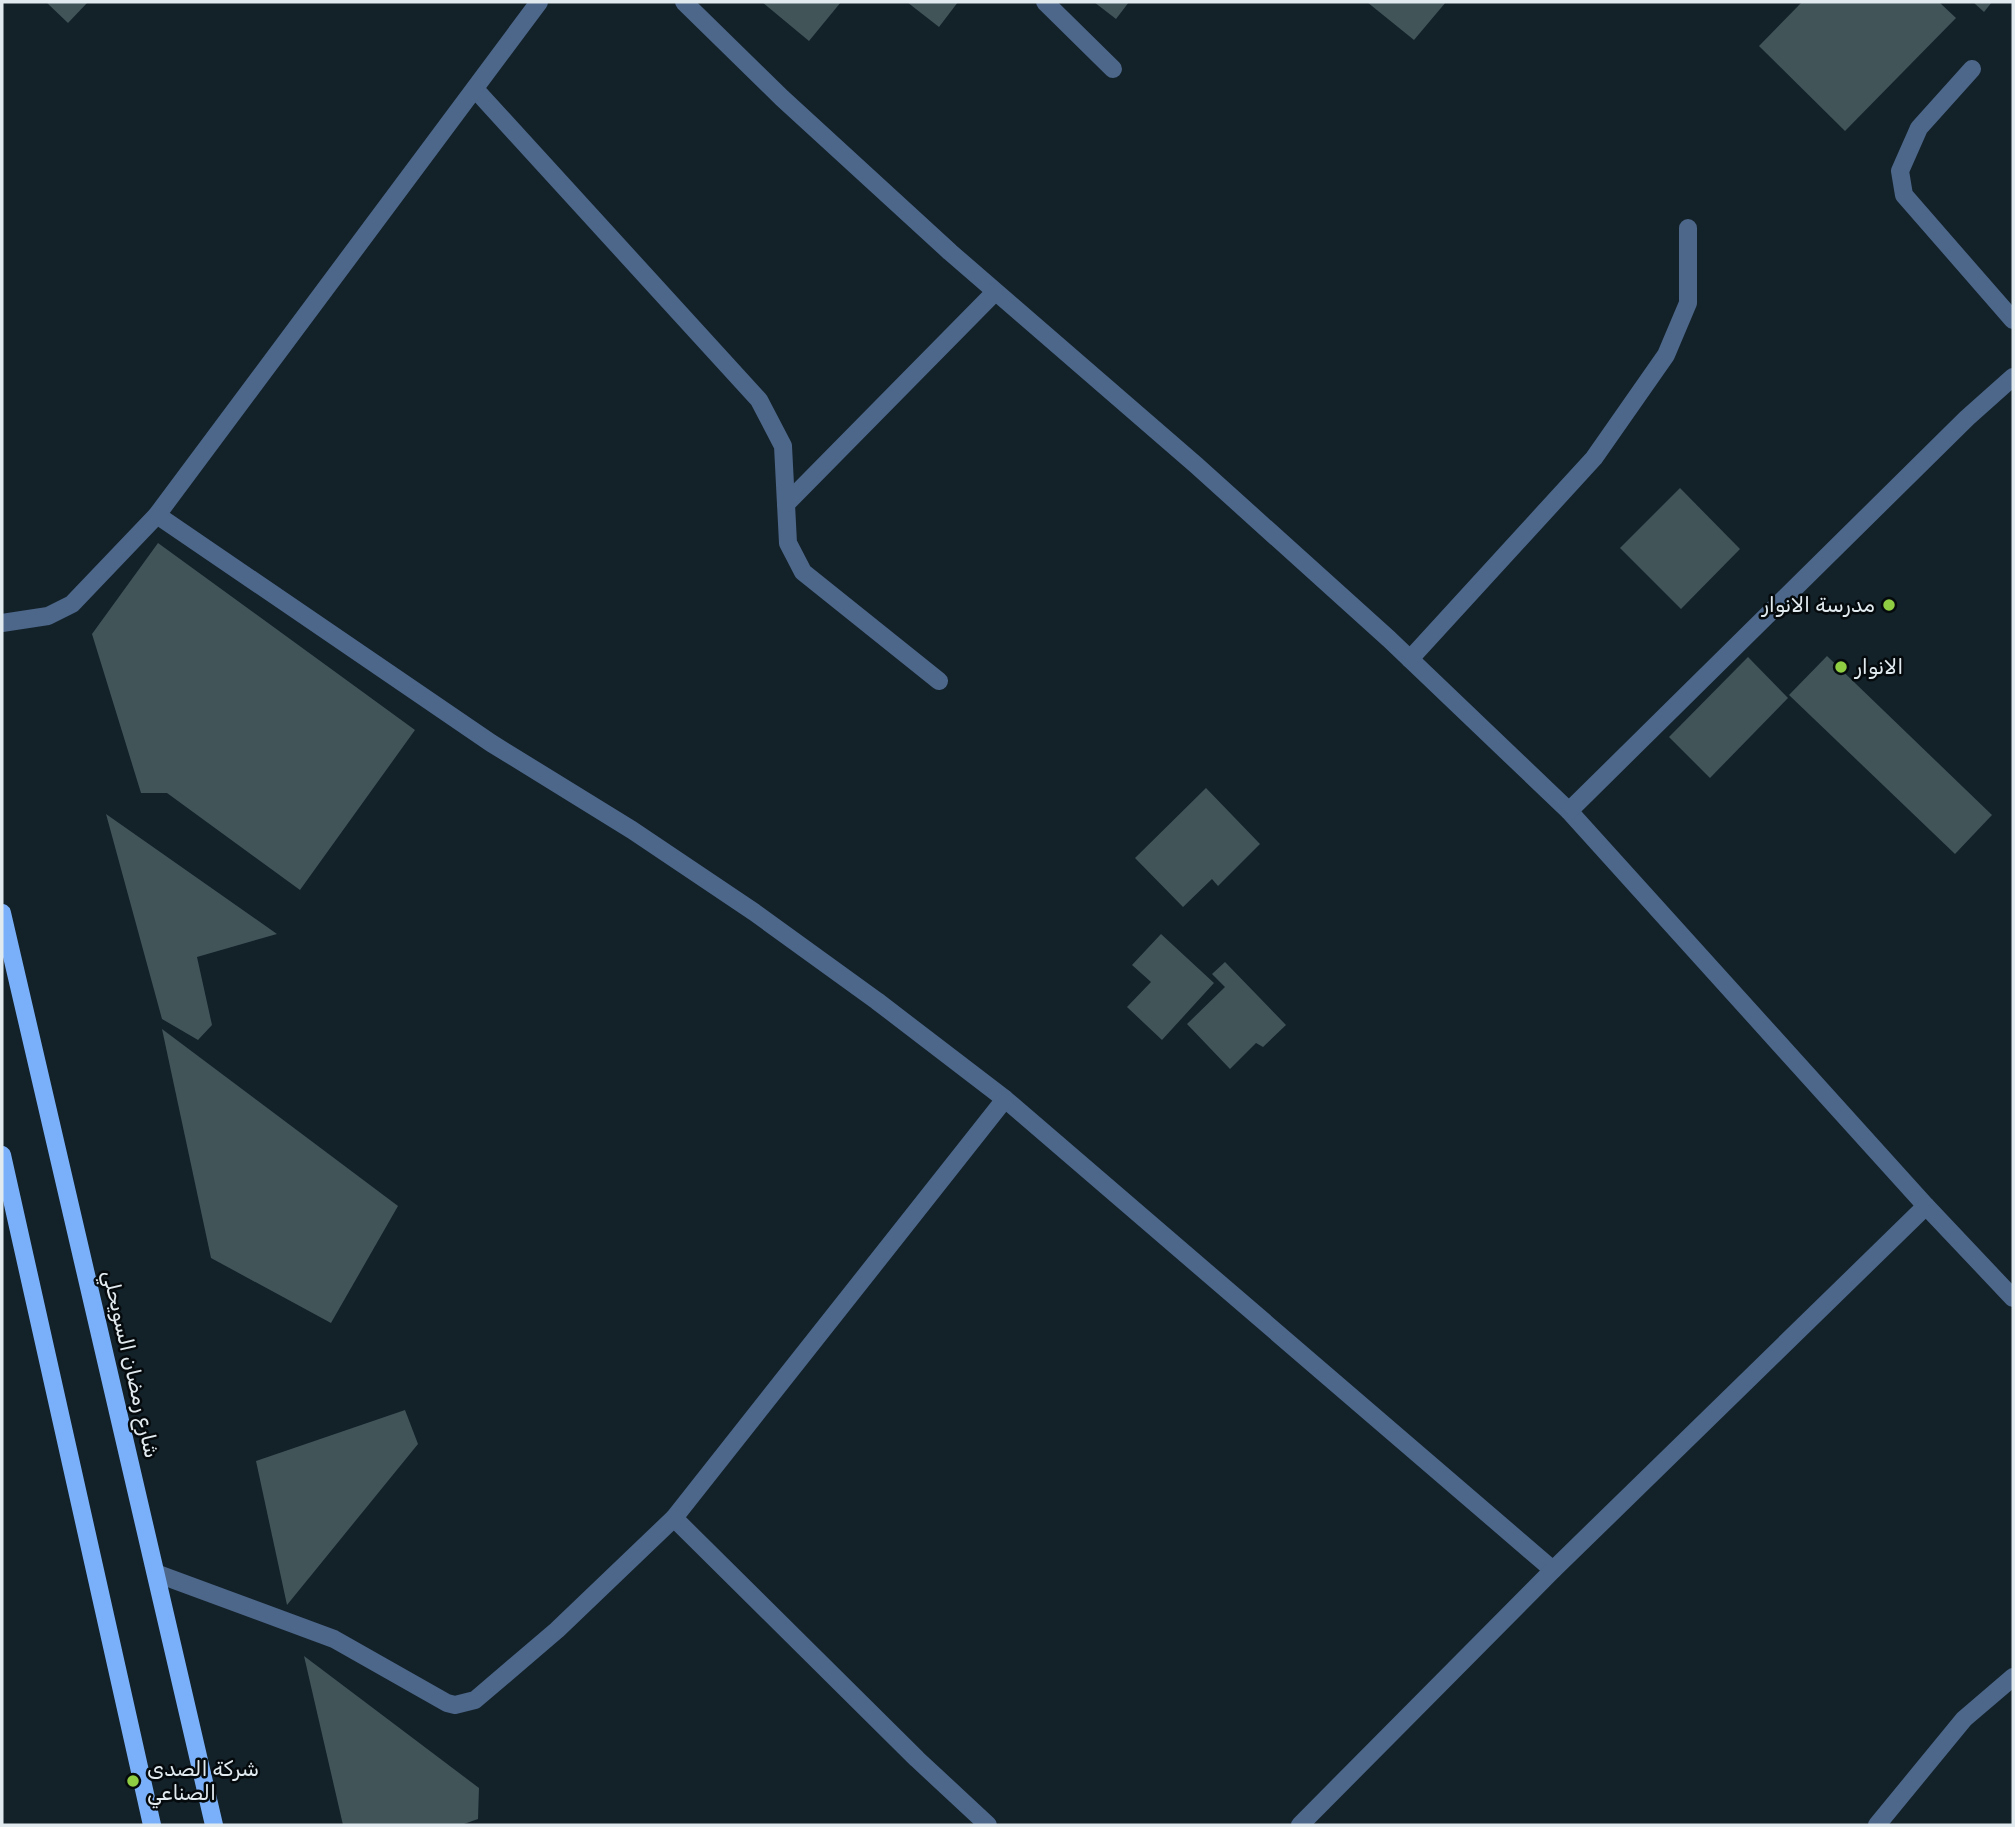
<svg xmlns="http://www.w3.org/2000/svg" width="2015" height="1827" viewBox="0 0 2015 1827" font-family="Rubik,Vazirmatn,sans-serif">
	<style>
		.building { fill: #415458 }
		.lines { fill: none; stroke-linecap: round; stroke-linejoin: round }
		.street { stroke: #4d678a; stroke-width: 18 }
		.primary { stroke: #79b0f9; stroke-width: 18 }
		.poi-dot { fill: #8fcd42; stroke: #050a0d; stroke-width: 2.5 }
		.labels { text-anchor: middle; stroke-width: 5; stroke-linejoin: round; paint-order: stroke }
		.poi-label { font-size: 21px; fill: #e1eaef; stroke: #050a0d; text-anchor: start }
		.street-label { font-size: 21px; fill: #e1eaef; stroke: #050a0d }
	</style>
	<rect width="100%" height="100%" fill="#132129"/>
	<g class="building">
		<path d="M 46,2 L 88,2 L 68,23 Z"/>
		<path d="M 762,2 L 841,2 L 809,41 Z"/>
		<path d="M 907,2 L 958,2 L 939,27 Z"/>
		<path d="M 1094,2 L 1129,2 L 1116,19 Z"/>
		<path d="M 1367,2 L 1446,2 L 1414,40 Z"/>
		<path d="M 1802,2 L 1939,2 L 1956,18 L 1845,131 L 1759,46 Z"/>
		<path d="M 1973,2 L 1992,2 L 1984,12 Z"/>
		<path d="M 1680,488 L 1740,549 L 1681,609 L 1620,548 Z"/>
		<path d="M 158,543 L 415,730 L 300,890 L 167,793 L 141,793 L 92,634 Z"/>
		<path d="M 1827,656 L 1992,815 L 1955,854 L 1789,695 Z"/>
		<path d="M 1748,657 L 1788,698 L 1710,778 L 1669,737 Z"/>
		<path d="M 1206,788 L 1260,844 L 1218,886 L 1212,879 L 1183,907 L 1135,858 Z"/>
		<path d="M 106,814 L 277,934 L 197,957 L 212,1025 L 198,1040 L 162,1019 Z"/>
		<path d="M 1161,934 L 1214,983 L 1162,1040 L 1127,1007 L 1151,982 L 1132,965 Z"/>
		<path d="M 1225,962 L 1286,1025 L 1263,1047 L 1256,1043 L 1230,1069 L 1187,1024 L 1225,987 L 1212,974 Z"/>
		<path d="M 162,1029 L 398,1206 L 331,1323 L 211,1258 Z"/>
		<path d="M 405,1410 L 418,1444 L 287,1605 L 256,1461 Z"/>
		<path d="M 304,1656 L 479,1788 L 478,1819 L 461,1825 L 343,1825 Z"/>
	</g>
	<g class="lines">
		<g class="street">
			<path d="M 684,2 L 782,98 L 950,252 L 1196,465 L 1389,639 L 1569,811 L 1926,1206 L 2013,1298"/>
			<path d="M 1045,2 L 1113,69"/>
			<path d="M 1972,69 L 1919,128 L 1900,171 L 1904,195 L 2013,320"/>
			<path d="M 475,89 L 759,400 L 783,446 L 788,543 L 803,572 L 939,681"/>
			<path d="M 786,504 L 995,292"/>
			<path d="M 157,515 L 491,743 L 632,830 L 754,912 L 877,1001 L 1005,1099 L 1553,1570"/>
			<path d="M 2,623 L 48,616 L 72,604 L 157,515 L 539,2"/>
			<path d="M 1410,659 L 1594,458 L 1666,355 L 1688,303 L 1688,228"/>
			<path d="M 1569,811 L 1967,418 L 2013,377"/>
			<path d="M 674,1518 L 917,1759 L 988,1825"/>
			<path d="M 158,1574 L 334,1639 L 447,1703 L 455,1705 L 475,1700 L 557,1630 L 674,1518 L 1005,1099"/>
			<path d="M 1300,1825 L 1553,1570 L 1926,1206"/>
			<path d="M 1877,1825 L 1964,1719 L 2013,1677"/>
		</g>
		<g class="primary">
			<path d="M 2,913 L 214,1825"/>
			<path d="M 2,1155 L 152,1825"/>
		</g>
	</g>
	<g class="poi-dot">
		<circle cx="1889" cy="605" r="7"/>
		<circle cx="1841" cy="667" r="7"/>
		<circle cx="133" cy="1781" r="7"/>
	</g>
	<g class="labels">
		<g class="poi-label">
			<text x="1875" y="612" text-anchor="end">مدرسة الانوار</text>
			<text x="1855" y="674">الانوار</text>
			<text x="147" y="1776">شركة الصدى<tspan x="147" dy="24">الصناعي</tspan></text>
		</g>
		<g class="street-label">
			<text transform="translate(131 1364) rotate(77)" y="7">شارع رمضان السويحلي</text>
		</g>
	</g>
	<rect width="2015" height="1827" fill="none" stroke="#e1eaef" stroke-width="7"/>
</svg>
